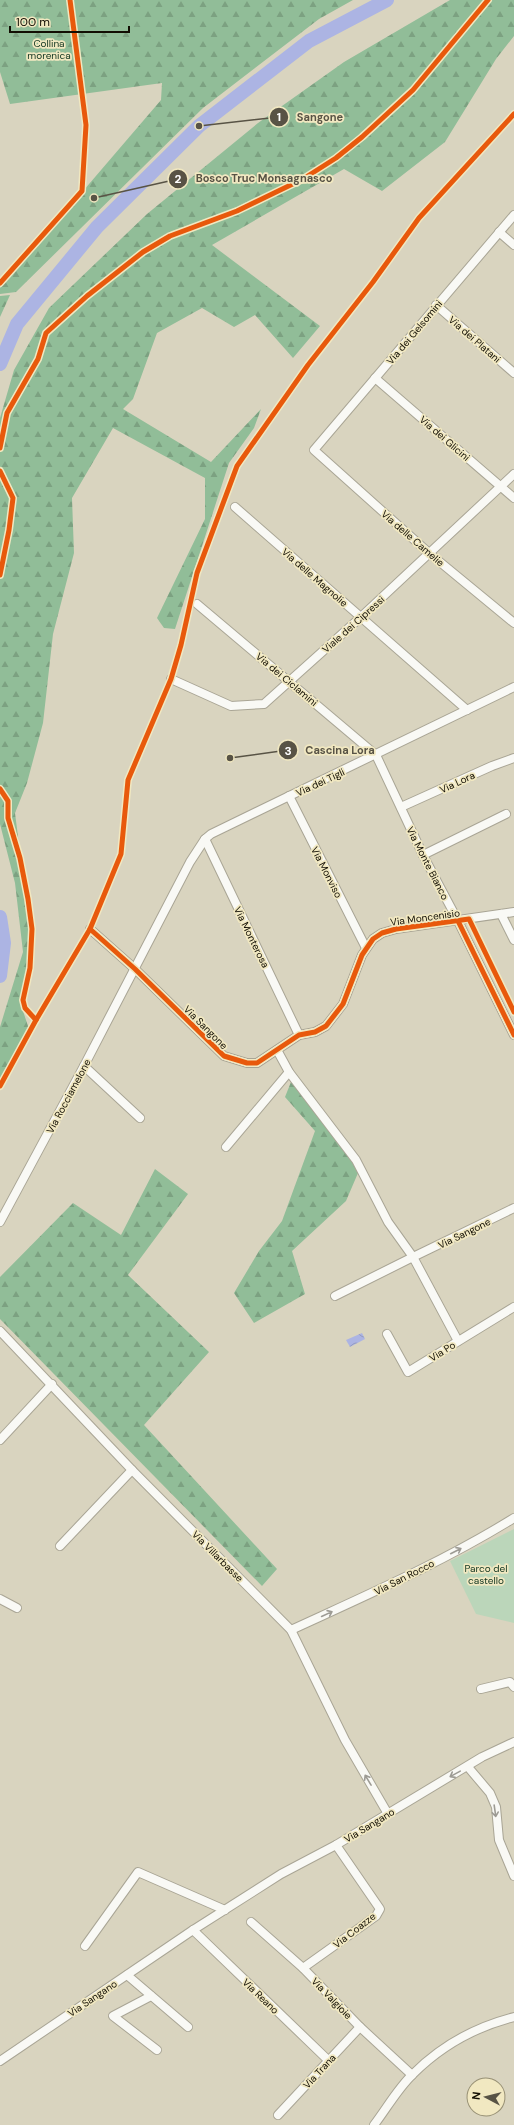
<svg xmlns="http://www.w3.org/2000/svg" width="514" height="2125" viewBox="0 0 514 2125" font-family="'DM Sans',sans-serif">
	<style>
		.forest { fill: url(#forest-firs) }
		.park { fill: #bbd6ba }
		.water { fill: url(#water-waves) }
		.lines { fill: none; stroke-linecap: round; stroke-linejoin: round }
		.river { stroke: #acb4e3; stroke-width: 14 }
		.minor-casing { stroke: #a9a595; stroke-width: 10 }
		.minor { stroke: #f9f9f5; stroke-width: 8 }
		.cycleway-casing { stroke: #f1e8c1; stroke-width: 8 }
		.cycleway { stroke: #e8590c; stroke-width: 5 }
		.oneway { stroke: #9d9b94 }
		.labels { text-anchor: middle; stroke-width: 3.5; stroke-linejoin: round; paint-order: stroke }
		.park-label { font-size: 10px; fill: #0f341f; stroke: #f1e8c1 }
		.street-label { font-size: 10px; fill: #120e03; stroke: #f1e8c1 }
		.leader { fill: none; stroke: #585345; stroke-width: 1.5 }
		.callout-dot { fill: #585345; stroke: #f1e8c1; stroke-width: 1.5 }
		.mark-label { font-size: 12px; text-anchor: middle; font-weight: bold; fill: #fff }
		.callout-label { font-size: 11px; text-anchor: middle; font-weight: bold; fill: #585345; stroke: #f1e8c1; stroke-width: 3.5; stroke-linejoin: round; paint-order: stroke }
	</style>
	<defs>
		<pattern id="forest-firs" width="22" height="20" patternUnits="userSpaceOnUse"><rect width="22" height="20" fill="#91bd98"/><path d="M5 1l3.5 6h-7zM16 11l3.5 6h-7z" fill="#7ca181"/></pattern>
		<pattern id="water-waves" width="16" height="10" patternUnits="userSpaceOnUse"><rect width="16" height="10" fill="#acb4e3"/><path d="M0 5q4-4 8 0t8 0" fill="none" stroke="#939ac1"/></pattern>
	</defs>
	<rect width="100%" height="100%" fill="#d9d4bf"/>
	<g class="forest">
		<path d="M 0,0 L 353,0 L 319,19 L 203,108 L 16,292 L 0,294 L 0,288 L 161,100 L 162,83 L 10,104 L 0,72 Z"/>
		<path d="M 450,0 L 514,0 L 514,36 L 496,59 L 445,142 L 382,191 L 344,169 L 212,245 L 320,326 L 293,358 L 255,315 L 234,327 L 202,308 L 157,333 L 133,399 L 123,409 L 211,462 L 261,409 L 254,428 L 229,463 L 175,629 L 164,628 L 157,618 L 205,519 L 205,478 L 113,428 L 72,498 L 74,553 L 53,634 L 43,723 L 27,783 L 15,813 L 33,954 L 29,987 L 22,1008 L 29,1029 L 0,1082 L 0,1027 L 23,952 L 15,883 L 0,824 L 0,418 L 14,370 L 49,308 L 147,214 L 258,123 L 344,62 Z"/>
		<path d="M 10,295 L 0,317 L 0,296 Z"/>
		<path d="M 291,1082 L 348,1154 L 358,1173 L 346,1201 L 292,1251 L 305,1294 L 254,1323 L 234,1293 L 259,1251 L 282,1221 L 315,1131 L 285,1097 Z"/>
		<path d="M 155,1169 L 188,1194 L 128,1275 L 209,1352 L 144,1425 L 277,1569 L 262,1586 L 0,1319 L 0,1277 L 73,1203 L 121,1235 Z"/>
	</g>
	<path class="park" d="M 514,1529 L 514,1623 L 476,1614 L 450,1561 Z"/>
	<path class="water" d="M 362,1333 L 365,1339 L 350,1347 L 346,1340 Z"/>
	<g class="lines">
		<g class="river">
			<path d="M 0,364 L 17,324 L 97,227 L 199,126 L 309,41 L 387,0"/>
			<path d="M 0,917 L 4,943 L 0,976"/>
		</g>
		<g class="minor-casing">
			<g id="minor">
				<path d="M 514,215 L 314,450 L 429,553 L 514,623"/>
				<path d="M 499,232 L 514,245"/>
				<path d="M 436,305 L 514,373"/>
				<path d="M 375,378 L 514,498"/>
				<path d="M 235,507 L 467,710"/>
				<path d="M 197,604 L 376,755 L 423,855 L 458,921 L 514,1035"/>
				<path d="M 171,679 L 231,706 L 264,704 L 361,617 L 514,474"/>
				<path d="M 289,796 L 366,948"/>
				<path d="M 401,807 L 492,766 L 514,758"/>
				<path d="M 205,839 L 299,1035"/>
				<path d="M 423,855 L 506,814"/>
				<path d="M 501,914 L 514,940"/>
				<path d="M 90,929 L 135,969 L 224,1056 L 247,1063 L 257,1063 L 299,1035 L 315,1032 L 326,1026 L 343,1004 L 362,955 L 373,939 L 382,933 L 396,929 L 514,912"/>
				<path d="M 277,1050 L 289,1072 L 356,1160 L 388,1222 L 413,1257 L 514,1208"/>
				<path d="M 84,1066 L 140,1118"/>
				<path d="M 226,1147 L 289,1072"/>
				<path d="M 0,1222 L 84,1066 L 190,862 L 205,839 L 211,834 L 514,687"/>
				<path d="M 335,1296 L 413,1257 L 458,1341"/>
				<path d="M 0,1331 L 132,1470 L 291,1630 L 345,1740 L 388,1814"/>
				<path d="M 387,1334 L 408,1372 L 514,1307"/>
				<path d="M 0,1440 L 52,1384"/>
				<path d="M 60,1546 L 132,1470"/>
				<path d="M 0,1599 L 17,1608"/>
				<path d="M 291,1630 C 367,1595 443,1562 514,1518"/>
				<path d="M 481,1689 L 510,1682 L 514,1687"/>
				<path d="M 468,1767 L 490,1793 L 496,1807 L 499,1840 L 514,1876"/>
				<path d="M 251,1922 L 303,1968 L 360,2027 L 412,2075"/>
				<path d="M 193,1930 L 329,2061"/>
				<path d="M 85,1946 L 138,1872 L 225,1910"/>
				<path d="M 303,1968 L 376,1916 L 380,1909 L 336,1845"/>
				<path d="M 127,1975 L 188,2027"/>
				<path d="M 151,1996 L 113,2016 L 157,2050"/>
				<path d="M 0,2061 L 193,1930 L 281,1874 L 336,1845 L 482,1757 L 514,1742"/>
				<path d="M 278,2115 L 360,2027"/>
				<path d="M 374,2125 C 387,2108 398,2088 413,2074 C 442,2045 475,2027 514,2017"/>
			</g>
		</g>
		<use href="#minor" class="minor"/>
		<g class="cycleway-casing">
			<g id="cycleway">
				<path d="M 0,283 L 82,191 L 86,125 L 70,0"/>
				<path d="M 0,448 L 7,413 L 38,359 L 46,333 L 87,296 L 143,252 L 170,236 L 237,211 L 303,179 L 336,158 L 362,137 L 413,90 L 488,0"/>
				<path d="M 0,471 L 13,498 L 9,530 L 0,575"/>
				<path d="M 0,789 L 8,801 L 8,818 L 20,858 L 28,899 L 32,929 L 30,968 L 23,1000 L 25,1008 L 36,1020"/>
				<path d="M 458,921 L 514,1035"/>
				<path d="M 90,929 L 135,969 L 224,1056 L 247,1063 L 257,1063 L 299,1035 L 315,1032 L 326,1026 L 343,1004 L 362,955 L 373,939 L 382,933 L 396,929 L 469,919 L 514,1012"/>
				<path d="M 0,1086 L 36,1020 L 90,929 L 121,854 L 128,780 L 171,679 L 181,645 L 197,573 L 237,466 L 308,365 L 373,282 L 419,218 L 514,114"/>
			</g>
		</g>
		<use href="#cycleway" class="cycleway"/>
	</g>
	<defs><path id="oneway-shaft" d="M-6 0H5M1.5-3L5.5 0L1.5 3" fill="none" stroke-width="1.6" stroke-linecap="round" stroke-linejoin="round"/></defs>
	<g class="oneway">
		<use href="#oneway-shaft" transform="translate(456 1551) rotate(-27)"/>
		<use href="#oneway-shaft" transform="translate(327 1614) rotate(-25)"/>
		<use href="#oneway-shaft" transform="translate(455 1774) rotate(151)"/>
		<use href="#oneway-shaft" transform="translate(368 1780) rotate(-121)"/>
		<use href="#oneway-shaft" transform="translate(495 1811) rotate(82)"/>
	</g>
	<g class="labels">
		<g class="park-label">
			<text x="49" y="47">Collina<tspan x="49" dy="12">morenica</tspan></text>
			<text x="486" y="1572">Parco del<tspan x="486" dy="12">castello</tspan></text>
		</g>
		<g class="street-label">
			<text transform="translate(414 332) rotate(-50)" y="4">Via dei Gelsomini</text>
			<text transform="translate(475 339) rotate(41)" y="4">Via dei Platani</text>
			<text transform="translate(445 438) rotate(41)" y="4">Via dei Glicini</text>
			<text transform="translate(413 538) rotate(41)" y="4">Via delle Camelie</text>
			<text transform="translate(315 577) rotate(41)" y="4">Via delle Magnolie</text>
			<text transform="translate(353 624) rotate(-42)" y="4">Viale dei Cipressi</text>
			<text transform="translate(287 679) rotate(40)" y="4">Via dei Ciclamini</text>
			<text transform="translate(320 782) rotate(-25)" y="4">Via dei Tigli</text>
			<text transform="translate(457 782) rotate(-25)" y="4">Via Lora</text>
			<text transform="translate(428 863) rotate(63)" y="4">Via Monte Bianco</text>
			<text transform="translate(327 872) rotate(63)" y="4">Via Monviso</text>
			<text transform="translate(425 917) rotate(-8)" y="4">Via Moncenisio</text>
			<text transform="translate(252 937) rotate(64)" y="4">Via Monterosa</text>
			<text transform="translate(206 1027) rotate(45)" y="4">Via Sangone</text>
			<text transform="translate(68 1096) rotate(-62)" y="4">Via Rocciamelone</text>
			<text transform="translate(464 1233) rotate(-26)" y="4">Via Sangone</text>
			<text transform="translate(442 1351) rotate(-32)" y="4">Via Po</text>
			<text transform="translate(218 1556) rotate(45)" y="4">Via Villarbasse</text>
			<text transform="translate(404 1577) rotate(-27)" y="4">Via San Rocco</text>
			<text transform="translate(369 1825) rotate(-31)" y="4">Via Sangano</text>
			<text transform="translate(354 1930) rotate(-38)" y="4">Via Coazze</text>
			<text transform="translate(261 1996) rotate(44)" y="4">Via Reano</text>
			<text transform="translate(92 1998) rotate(-34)" y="4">Via Sangano</text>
			<text transform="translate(332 1998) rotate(46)" y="4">Via Valgioie</text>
			<text transform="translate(319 2071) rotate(-47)" y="4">Via Trana</text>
		</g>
	</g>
	<path class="leader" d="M199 126L279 117M94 198L178 179M230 758L288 750"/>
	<g class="callout-dot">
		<circle cx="199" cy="126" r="4"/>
		<circle cx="94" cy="198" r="4"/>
		<circle cx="230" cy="758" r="4"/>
		<circle cx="279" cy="117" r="10"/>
		<circle cx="178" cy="179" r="10"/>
		<circle cx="288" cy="750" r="10"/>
	</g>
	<g class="mark-label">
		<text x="279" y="121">1</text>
		<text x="178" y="183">2</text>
		<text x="288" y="755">3</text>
	</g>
	<g class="callout-label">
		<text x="320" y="121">Sangone</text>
		<text x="264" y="182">Bosco Truc Monsagnasco</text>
		<text x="340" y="754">Cascina Lora</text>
	</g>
	<g transform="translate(486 2097) rotate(277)"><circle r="19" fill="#f1e8c1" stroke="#989175"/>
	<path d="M0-3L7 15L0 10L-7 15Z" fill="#585345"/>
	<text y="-6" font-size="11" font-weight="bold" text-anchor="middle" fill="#120e03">N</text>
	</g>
	<path d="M10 26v6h119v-6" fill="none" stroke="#120e03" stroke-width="2"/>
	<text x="16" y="26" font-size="12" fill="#120e03" stroke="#f1e8c1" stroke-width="3" paint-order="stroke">100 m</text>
</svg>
